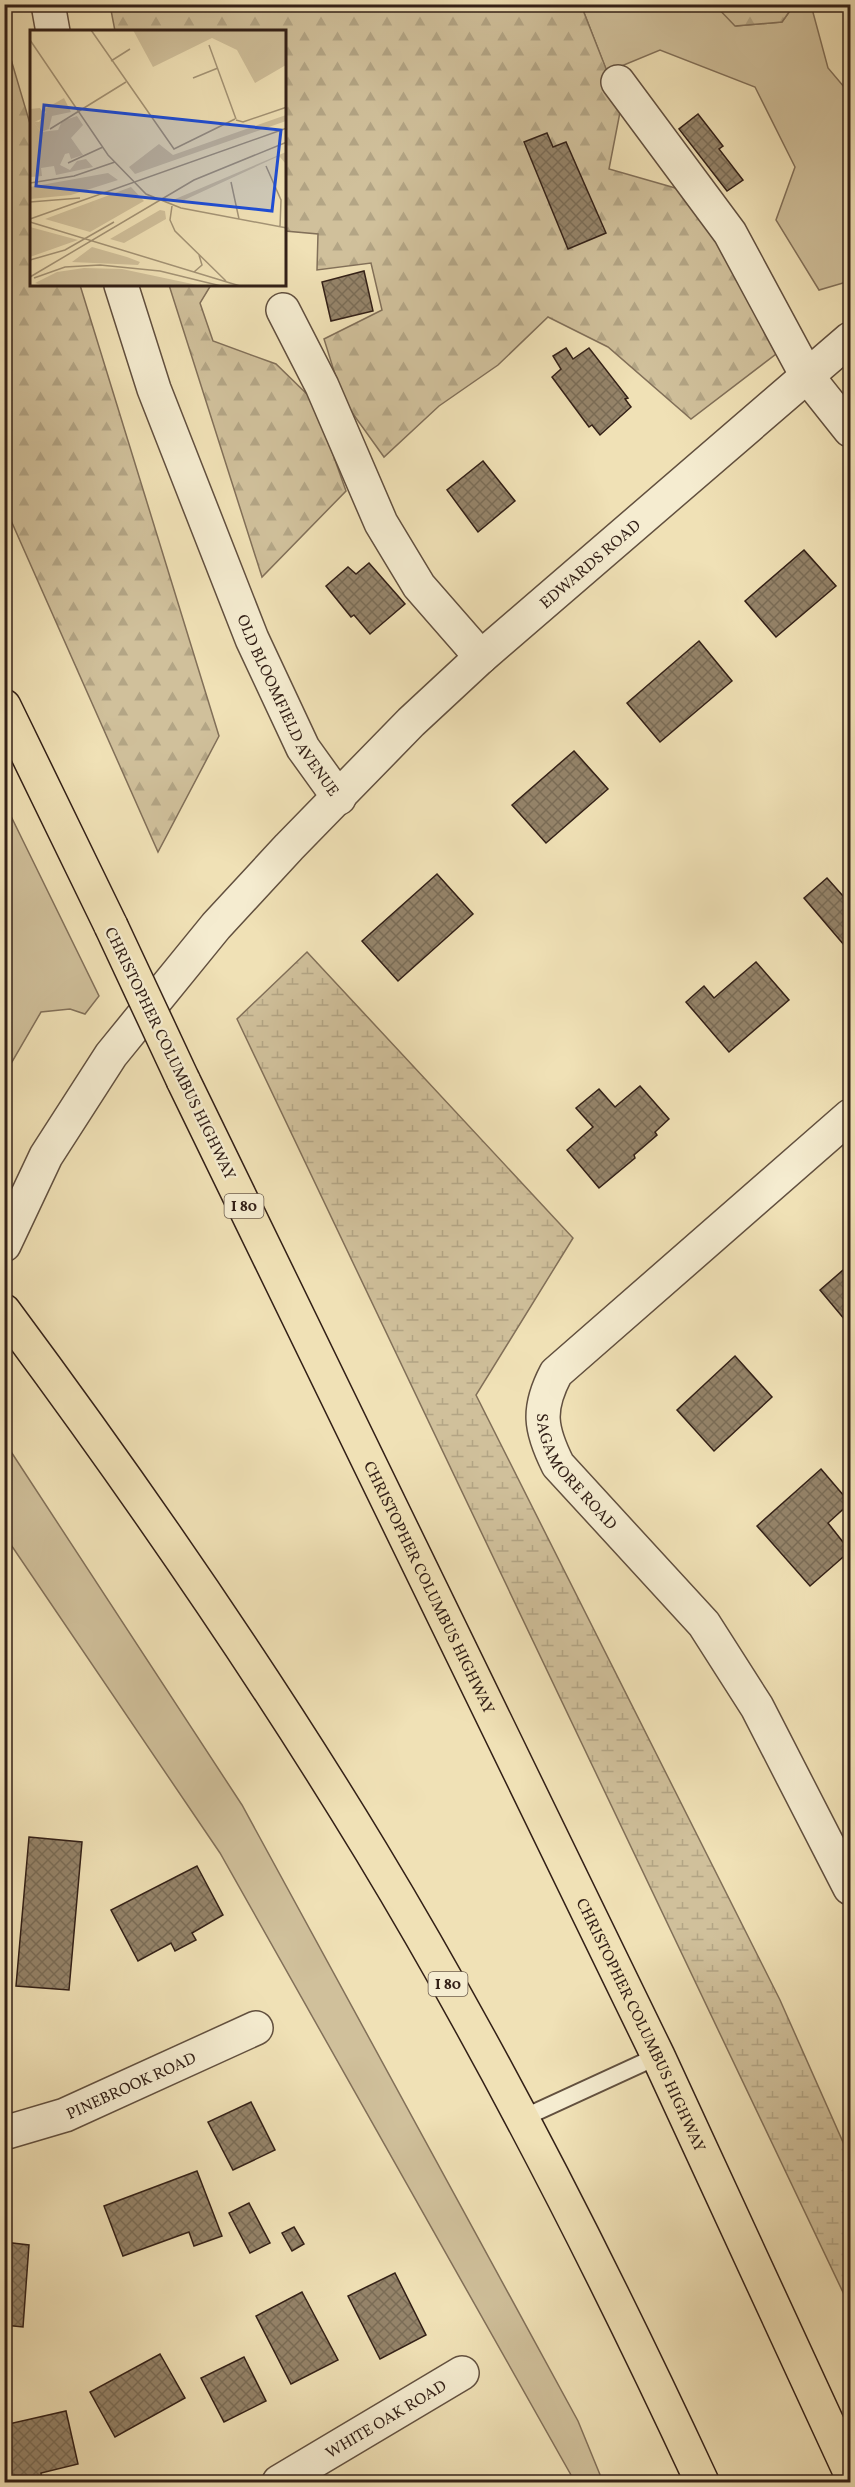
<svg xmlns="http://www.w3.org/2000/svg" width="855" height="2487" viewBox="0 0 855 2487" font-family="Vollkorn,serif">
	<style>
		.grass { fill: #d0c09b; stroke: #827059; stroke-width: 1.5 }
		.forest { fill: url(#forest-firs); stroke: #827059; stroke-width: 1.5 }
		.wetland { fill: url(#wetland-marsh); stroke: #827059; stroke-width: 1.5 }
		.building { fill: url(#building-cross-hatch); stroke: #332017; stroke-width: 1.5 }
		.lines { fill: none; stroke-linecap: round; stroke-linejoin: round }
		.service-casing { stroke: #62503f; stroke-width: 20 }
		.minor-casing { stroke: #62503f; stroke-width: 36 }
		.tertiary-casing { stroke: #62503f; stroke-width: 36 }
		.motorway-casing { stroke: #332017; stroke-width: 36 }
		.service { stroke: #f5ecd0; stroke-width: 16 }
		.minor { stroke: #f5ecd0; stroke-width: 33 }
		.tertiary { stroke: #f5ecd0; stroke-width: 33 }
		.motorway { stroke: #f0e1b6; stroke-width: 33 }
		.motorway-bridge-casing { stroke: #332017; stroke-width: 36; stroke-linecap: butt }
		.motorway-bridge { stroke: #f0e1b6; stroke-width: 33 }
		.labels { text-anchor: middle; stroke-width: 4.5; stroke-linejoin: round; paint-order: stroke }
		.shield { fill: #f5ecd0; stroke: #6d5d4e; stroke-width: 1.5 }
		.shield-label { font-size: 15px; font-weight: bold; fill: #332017 }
		.street-label { font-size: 16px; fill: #332017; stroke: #f5ecd0 }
		.inset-road { fill: none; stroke: #a49476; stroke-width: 1.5 }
		.view { fill: #1d4ed8; fill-opacity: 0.15; stroke: #1d4ed8; stroke-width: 3 }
		.inset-edge { fill: none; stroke: #332017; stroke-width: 3 }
	</style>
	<defs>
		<pattern id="forest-firs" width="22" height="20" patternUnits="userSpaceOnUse" patternTransform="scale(1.5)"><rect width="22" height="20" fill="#d0c09b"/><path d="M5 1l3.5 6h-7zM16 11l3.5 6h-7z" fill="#b3a585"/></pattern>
		<pattern id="wetland-marsh" width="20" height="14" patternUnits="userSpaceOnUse" patternTransform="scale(1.5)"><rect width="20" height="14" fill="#d0c09b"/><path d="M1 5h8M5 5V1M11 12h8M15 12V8" fill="none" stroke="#b3a585"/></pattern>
		<pattern id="building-cross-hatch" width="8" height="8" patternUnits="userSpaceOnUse" patternTransform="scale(1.5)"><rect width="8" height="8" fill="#95846a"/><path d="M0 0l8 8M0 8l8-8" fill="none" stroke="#7a6c56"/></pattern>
	</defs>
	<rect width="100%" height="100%" fill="#f0e1b6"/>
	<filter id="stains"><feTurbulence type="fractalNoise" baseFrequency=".00333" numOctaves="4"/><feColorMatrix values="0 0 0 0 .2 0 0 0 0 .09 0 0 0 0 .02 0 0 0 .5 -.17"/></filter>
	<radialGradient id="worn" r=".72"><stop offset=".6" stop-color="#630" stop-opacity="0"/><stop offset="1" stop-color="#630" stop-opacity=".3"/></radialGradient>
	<g class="grass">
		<path d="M 581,5 L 715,5 L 736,26 L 782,22 L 794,5 L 811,5 L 828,68 L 850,94 L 850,281 L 819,290 L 776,220 L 795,167 L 755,87 L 660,50 L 607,72 Z"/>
		<path d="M 5,804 L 99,996 L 85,1014 L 70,1009 L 41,1012 L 5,1074 Z"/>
		<path d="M 6,1444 L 242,1805 L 578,2421 L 603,2482 L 575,2482 L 220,1853 L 5,1536 Z"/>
	</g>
	<g class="forest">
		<path d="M 110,5 L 581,5 L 621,107 L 609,169 L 710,198 L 780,351 L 691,419 L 608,347 L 548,317 L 498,365 L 439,406 L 384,457 L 343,400 L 324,339 L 382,310 L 371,263 L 317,270 L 318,234 L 285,231 L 285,32 L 115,31 Z"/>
		<path d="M 715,5 L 794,5 L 782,22 L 735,26 Z"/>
		<path d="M 5,39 L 31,127 L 32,285 L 80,285 L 219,736 L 158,852 L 5,507 Z"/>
		<path d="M 169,285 L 211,285 L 200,303 L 213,341 L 276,364 L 314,401 L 346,491 L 262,577 Z"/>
	</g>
	<path class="wetland" d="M 307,952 L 573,1238 L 476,1395 L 780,2000 L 850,2158 L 850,2307 L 237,1019 Z"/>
	<g class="building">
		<path d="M 698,114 L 723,146 L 719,149 L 743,180 L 727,191 L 679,129 Z"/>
		<path d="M 547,133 L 553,147 L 566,142 L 606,233 L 568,249 L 524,142 Z"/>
		<path d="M 364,271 L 373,311 L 331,321 L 322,282 Z"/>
		<path d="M 566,348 L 573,359 L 589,348 L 628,398 L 625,399 L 631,407 L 600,435 L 592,425 L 589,427 L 552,377 L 561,369 L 553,356 Z"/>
		<path d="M 483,461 L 515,501 L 478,532 L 447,490 Z"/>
		<path d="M 804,550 L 836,586 L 776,637 L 745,601 Z"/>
		<path d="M 369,563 L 405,604 L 370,634 L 354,615 L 351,617 L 326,586 L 348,567 L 356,574 Z"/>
		<path d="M 699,641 L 732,681 L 660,742 L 627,703 Z"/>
		<path d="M 574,751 L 608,789 L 546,843 L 512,805 Z"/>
		<path d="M 437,874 L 473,914 L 398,981 L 362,941 Z"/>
		<path d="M 827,878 L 843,896 L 850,890 L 850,952 L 804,898 Z"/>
		<path d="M 756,962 L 789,1000 L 729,1052 L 686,1002 L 704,986 L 714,998 Z"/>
		<path d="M 640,1086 L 669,1119 L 655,1132 L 657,1135 L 634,1155 L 635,1158 L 599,1188 L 567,1150 L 593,1127 L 576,1108 L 599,1089 L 615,1107 Z"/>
		<path d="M 850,1264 L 850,1326 L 820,1290 Z"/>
		<path d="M 735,1356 L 772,1397 L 714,1451 L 677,1410 Z"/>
		<path d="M 821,1469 L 850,1503 L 828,1523 L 850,1551 L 810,1586 L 757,1526 Z"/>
		<path d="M 29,1837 L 82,1842 L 69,1990 L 16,1986 Z"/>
		<path d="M 197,1866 L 223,1915 L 192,1933 L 196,1940 L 175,1951 L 171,1943 L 138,1961 L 111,1910 Z"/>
		<path d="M 251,2102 L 275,2150 L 233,2170 L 208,2122 Z"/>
		<path d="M 197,2171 L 222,2236 L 194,2246 L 189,2232 L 123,2256 L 104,2206 Z"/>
		<path d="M 249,2203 L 270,2243 L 250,2253 L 229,2213 Z"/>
		<path d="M 294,2227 L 304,2244 L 292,2251 L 282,2233 Z"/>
		<path d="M 4,2242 L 29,2245 L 23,2327 L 4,2325 Z"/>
		<path d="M 395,2273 L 426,2335 L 380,2359 L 348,2296 Z"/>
		<path d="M 302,2292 L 338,2360 L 291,2384 L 256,2316 Z"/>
		<path d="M 160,2354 L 185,2398 L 115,2437 L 90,2392 Z"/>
		<path d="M 244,2357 L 266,2401 L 224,2422 L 201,2378 Z"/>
		<path d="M 66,2411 L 78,2464 L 41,2473 L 42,2481 L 23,2482 L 22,2478 L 4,2482 L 4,2425 Z"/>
	</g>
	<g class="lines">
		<g class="service-casing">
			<path id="service" d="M 523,2118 L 658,2056"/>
		</g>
		<g class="minor-casing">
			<g id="minor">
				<path d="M 618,82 L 730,233 L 807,376 L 850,430"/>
				<path d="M 283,310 L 322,386 L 381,523 L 419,586 L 481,657"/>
				<path id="s1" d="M 850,1116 L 556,1373 C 537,1409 540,1429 558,1465 L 704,1624 L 757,1707 L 850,1888"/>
				<path id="s2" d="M 4,2133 L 65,2115 L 256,2028"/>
				<path id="s3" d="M 279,2482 L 462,2373"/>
			</g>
		</g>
		<g class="tertiary-casing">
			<g id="tertiary">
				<path d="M 48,4 L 53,32"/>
				<path id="s4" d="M 121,285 L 154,389 L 252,639 L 303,748 L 339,798"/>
				<path id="s5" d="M 4,1245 L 46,1156 L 111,1055 L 216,926 L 289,847 L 411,722 L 481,657 L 850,339"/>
			</g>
		</g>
		<g class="motorway-casing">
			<g id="motorway">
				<path d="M 4,706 L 111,926"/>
				<path id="s6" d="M 183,1080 L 658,2056 L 850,2472"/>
				<path d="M 4,1311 C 134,1486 258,1665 371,1851 C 494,2054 602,2267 702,2482"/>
			</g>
		</g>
		<use href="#service" class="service"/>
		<use href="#minor" class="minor"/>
		<use href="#tertiary" class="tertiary"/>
		<use href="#motorway" class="motorway"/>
		<g class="motorway-bridge-casing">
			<path id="motorway-bridge" d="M 111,926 L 183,1080"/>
		</g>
		<use href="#motorway-bridge" class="motorway-bridge"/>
	</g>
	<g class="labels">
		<g class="shield">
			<rect x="224.5" y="1194" width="39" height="24" rx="4.5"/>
			<rect x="428.5" y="1972" width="39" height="24" rx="4.5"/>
		</g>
		<g class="shield-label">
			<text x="244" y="1211">I 80</text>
			<text x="448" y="1989">I 80</text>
		</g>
		<g class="street-label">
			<text dy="6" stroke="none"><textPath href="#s5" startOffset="906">EDWARDS ROAD</textPath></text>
			<text dy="6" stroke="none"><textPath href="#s4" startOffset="453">OLD BLOOMFIELD AVENUE</textPath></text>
			<text transform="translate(171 1053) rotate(64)" y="6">CHRISTOPHER COLUMBUS HIGHWAY</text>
			<text dy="6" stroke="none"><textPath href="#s1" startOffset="502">SAGAMORE ROAD</textPath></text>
			<text dy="6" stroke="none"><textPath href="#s6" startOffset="564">CHRISTOPHER COLUMBUS HIGHWAY</textPath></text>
			<text dy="6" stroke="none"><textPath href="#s6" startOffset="1050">CHRISTOPHER COLUMBUS HIGHWAY</textPath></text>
			<text dy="6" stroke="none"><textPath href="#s2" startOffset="136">PINEBROOK ROAD</textPath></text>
			<text dy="6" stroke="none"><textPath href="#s3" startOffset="124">WHITE OAK ROAD</textPath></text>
		</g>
	</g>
	<g transform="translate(30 30)">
		<rect width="256" height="256" fill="#f0e1b6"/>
		<path d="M 34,68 L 41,82 L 22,86 L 19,99 L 11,102 L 3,91 L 9,92 L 16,82 L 13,80 ZM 256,122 L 256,134 L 249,126 L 150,172 L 143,170 ZM 101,157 L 114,171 L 60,202 L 15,189 ZM 130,180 L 135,181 L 136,189 L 94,213 L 80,209 ZM 0,197 L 48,210 L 0,227 ZM 62,217 L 97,227 L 110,232 L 108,235 L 42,232 ZM 54,238 L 92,239 L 172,256 L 14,256 L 5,253 L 27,242 Z" fill="#d0c09b"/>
		<path d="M 10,78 L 16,87 L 4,92 L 11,102 L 28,100 L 32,91 L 47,86 L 53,95 L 41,108 L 53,125 L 41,129 L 39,123 L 35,124 L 30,135 L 40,140 L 47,131 L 56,129 L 63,137 L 26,145 L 24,136 L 11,138 L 12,146 L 0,147 L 0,79 ZM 78,143 L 88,150 L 41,165 L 0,169 L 0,157 Z" fill="#d0c09b"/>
		<path d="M 103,0 L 256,0 L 256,35 L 225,53 L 207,20 L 182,8 L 123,37 ZM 256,85 L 256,91 L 105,144 L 99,137 L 129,114 L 143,125 Z" fill="#d0c09b"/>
		<path class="inset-road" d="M 61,0 L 144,119 L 205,89M 0,10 L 78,125 L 116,164 L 151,178 L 257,198M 179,15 L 206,89M 81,31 L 100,19M 163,48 L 188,38M 206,90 L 213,92 L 257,77M 20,99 L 96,52M 38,133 L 73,117M 236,136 L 251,170 L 250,197M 201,152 L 209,189M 0,153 L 44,146 L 85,132M 0,172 L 50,168M 142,176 L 140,190 L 145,201 L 196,251M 0,189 L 257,98M 0,192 L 210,256M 0,230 L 35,220 L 84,192M 164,242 L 172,235 L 169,225M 0,247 L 164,150 L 257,112M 4,248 L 35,237 L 70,235 L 130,241 L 191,256"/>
		<path class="view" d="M 14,75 L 251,100 L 242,181 L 6,156 Z"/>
		<rect width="256" height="256" class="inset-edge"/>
	</g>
	<rect width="855" height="2487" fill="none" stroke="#f0e1b6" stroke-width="24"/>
	<rect x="6" y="6" width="843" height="2475" fill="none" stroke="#332017" stroke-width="3"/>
	<rect x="12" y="12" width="831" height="2463" fill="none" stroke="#332017" stroke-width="1.5"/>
	<rect width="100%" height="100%" filter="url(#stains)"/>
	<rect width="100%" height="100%" fill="url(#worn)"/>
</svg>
